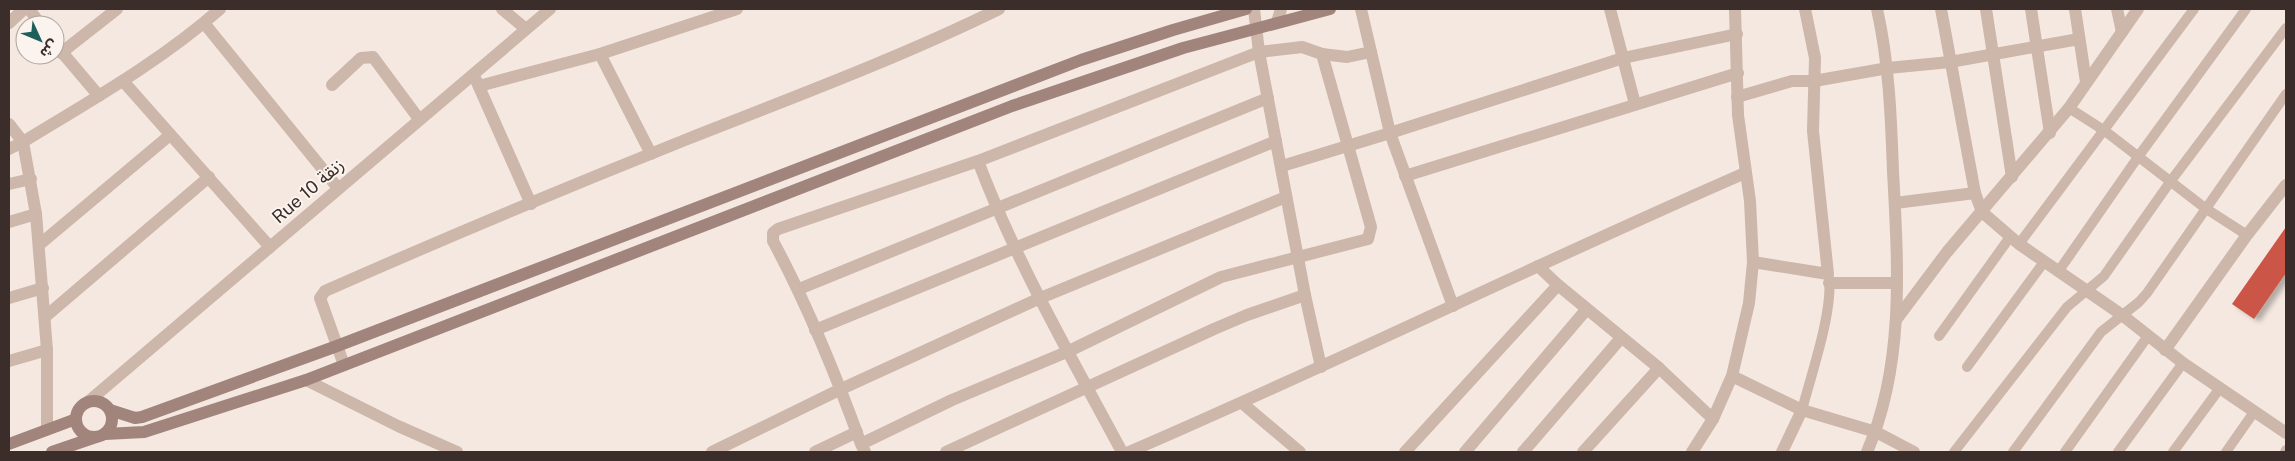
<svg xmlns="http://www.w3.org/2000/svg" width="2295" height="461" viewBox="0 0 2295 461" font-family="'Public Sans','Noto Sans Arabic',sans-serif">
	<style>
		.building { fill: #cb5547; filter: url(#shadow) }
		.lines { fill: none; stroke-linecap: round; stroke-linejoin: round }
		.lane { stroke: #cdb6aa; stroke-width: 10 }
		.street { stroke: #cdb6aa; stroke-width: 12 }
		.secondary { stroke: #a1847b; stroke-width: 12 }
		.labels { text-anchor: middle; stroke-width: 4; stroke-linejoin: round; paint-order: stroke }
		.street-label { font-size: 18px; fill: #3b2d2a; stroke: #fbf3ed }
	</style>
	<defs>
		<filter id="shadow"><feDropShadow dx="5.5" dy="3" stdDeviation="2.5" flood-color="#0004"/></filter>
	</defs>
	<rect width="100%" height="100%" fill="#f4e8e0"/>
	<path class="building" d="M 2286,227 L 2286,273 L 2254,319 L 2232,304 Z"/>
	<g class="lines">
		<g class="lane">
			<path d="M 2069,108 L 2105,131 L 2205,208 L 2247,235"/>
			<path d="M 2019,244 L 2194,9"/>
			<path d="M 2058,272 L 2138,157 L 2246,9"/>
			<path d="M 1939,336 L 2010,237"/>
			<path d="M 1967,367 L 2044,262"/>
			<path d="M 1802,410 C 1811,375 1833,312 1829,278"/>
			<path d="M 1954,452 L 2067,307 L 2104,276 L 2170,182 L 2286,28"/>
			<path d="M 2013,452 L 2101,332 L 2139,302 L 2147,293 L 2286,94"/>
			<path d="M 2065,452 L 2148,336"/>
			<path d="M 2118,452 L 2183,363"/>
			<path d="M 2173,452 L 2220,388"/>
			<path d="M 2226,452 L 2254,412"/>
			<path d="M 2285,452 L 2286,450"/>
		</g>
		<g class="street">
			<path d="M 29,9 L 41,25"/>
			<path d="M 502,9 L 526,29"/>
			<path d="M 1254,9 L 1259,52 L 1305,295 L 1321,367"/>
			<path d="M 1361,9 L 1390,133 L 1453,306"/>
			<path d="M 1610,9 L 1635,104"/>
			<path d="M 1941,9 L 1975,193"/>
			<path d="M 1986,9 L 2012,177"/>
			<path d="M 2031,9 L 2050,133"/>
			<path d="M 2075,9 L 2086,82"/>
			<path d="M 2117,9 L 2122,32"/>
			<path d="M 1277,22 L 1281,9"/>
			<path d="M 9,23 L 24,9"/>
			<path d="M 204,23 L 338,188"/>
			<path d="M 55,44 L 99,96"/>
			<path d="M 61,53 L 117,9"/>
			<path d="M 600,54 L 651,154"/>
			<path d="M 1322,54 L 1347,57 L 1371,52"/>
			<path d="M 476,80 L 531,204"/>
			<path d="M 123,81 L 270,247"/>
			<path d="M 332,85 L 361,58 L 373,57 L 419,119"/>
			<path d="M 479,86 L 600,54 L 737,9"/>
			<path d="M 1737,97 L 1792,81 L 1814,81 L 1888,68 L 1950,62 L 2079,39"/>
			<path d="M 9,124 L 23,142 L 36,214 L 47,350 L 47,429"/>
			<path d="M 9,149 L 23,142 C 90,101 161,61 220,9"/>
			<path d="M 978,161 C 1017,264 1070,355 1122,452"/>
			<path d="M 1282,166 L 1390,133 L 1623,58 L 1737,34"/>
			<path d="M 1405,176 L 1738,73"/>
			<path d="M 9,184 L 31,179"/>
			<path d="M 1895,203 L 1975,193 L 1982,212 L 2019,244 L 2122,315 L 2183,363 L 2286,433"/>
			<path d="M 9,222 L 36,214"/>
			<path d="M 39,245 L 170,135"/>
			<path d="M 1753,262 L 1828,274 L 1813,131 L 1815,58 L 1805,9"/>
			<path d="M 1538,266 L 1558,285 L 1659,368 L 1713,419"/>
			<path d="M 1829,283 L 1897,283"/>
			<path d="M 799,289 L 1268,98"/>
			<path d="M 9,298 L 43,288"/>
			<path d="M 45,317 L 209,177"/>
			<path d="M 1896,320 L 1947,252 L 2069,108 L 2138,9"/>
			<path d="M 815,330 L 1276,141"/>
			<path d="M 2165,350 L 2247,235 L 2286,185"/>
			<path d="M 9,361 L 47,350"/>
			<path d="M 344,365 L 320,298 L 325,291 C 445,238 567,187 690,138 C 794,97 899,58 999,9"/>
			<path d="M 1732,376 L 1802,410 L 1876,432 L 1914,452"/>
			<path d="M 306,380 L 398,426 L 457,452"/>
			<path d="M 89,401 L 550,9"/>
			<path d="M 1242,403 L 1300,452"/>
			<path d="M 861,444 L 952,400 L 1069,351 L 1221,277 L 1368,239 L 1371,227 L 1322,54 L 1302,47 L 1259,52 L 978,161 L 778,229 L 773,233 L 773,241 C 808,306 836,375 861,444 L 865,452"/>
			<path d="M 712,452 L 839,390 L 1038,299 L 1286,197"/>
			<path d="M 815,452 L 857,432"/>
			<path d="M 946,452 L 1214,329 L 1247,315 L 1305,295"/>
			<path d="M 1129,452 C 1336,363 1538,263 1745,173"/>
			<path d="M 1405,452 L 1558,285"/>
			<path d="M 1465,452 L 1586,310"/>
			<path d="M 1523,452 L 1621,338"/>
			<path d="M 1583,452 L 1659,368"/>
			<path d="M 1692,452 L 1713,419 L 1732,376 L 1749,303 L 1753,262 L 1750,201 L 1738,115 L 1735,9"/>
			<path d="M 1782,452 L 1802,410"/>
			<path d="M 1867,452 C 1905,364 1898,265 1893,171 C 1891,117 1889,62 1877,9"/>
		</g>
		<g class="secondary">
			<circle cx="94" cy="419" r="18"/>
			<path d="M 110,410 L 135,418 L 142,417 L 337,346 L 1081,60 L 1173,30 L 1246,9"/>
			<path d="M 105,434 L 144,432 L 306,380 L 1012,106 L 1183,48 L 1330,9"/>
			<path d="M 9,444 L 76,419"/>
			<path d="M 52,452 L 96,437"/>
		</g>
	</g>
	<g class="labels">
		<g class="street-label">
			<text transform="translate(308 191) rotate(-41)" y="6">Rue 10 زنقة</text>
		</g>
	</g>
	<rect width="2295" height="461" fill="none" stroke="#3b2d2a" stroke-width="20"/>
	<g transform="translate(40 40) rotate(134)"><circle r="24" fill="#fbf3ed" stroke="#aea49f"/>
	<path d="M0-4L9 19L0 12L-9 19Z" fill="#1d5f5a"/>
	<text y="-8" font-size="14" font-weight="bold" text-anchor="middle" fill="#3b2d2a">ش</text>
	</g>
</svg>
